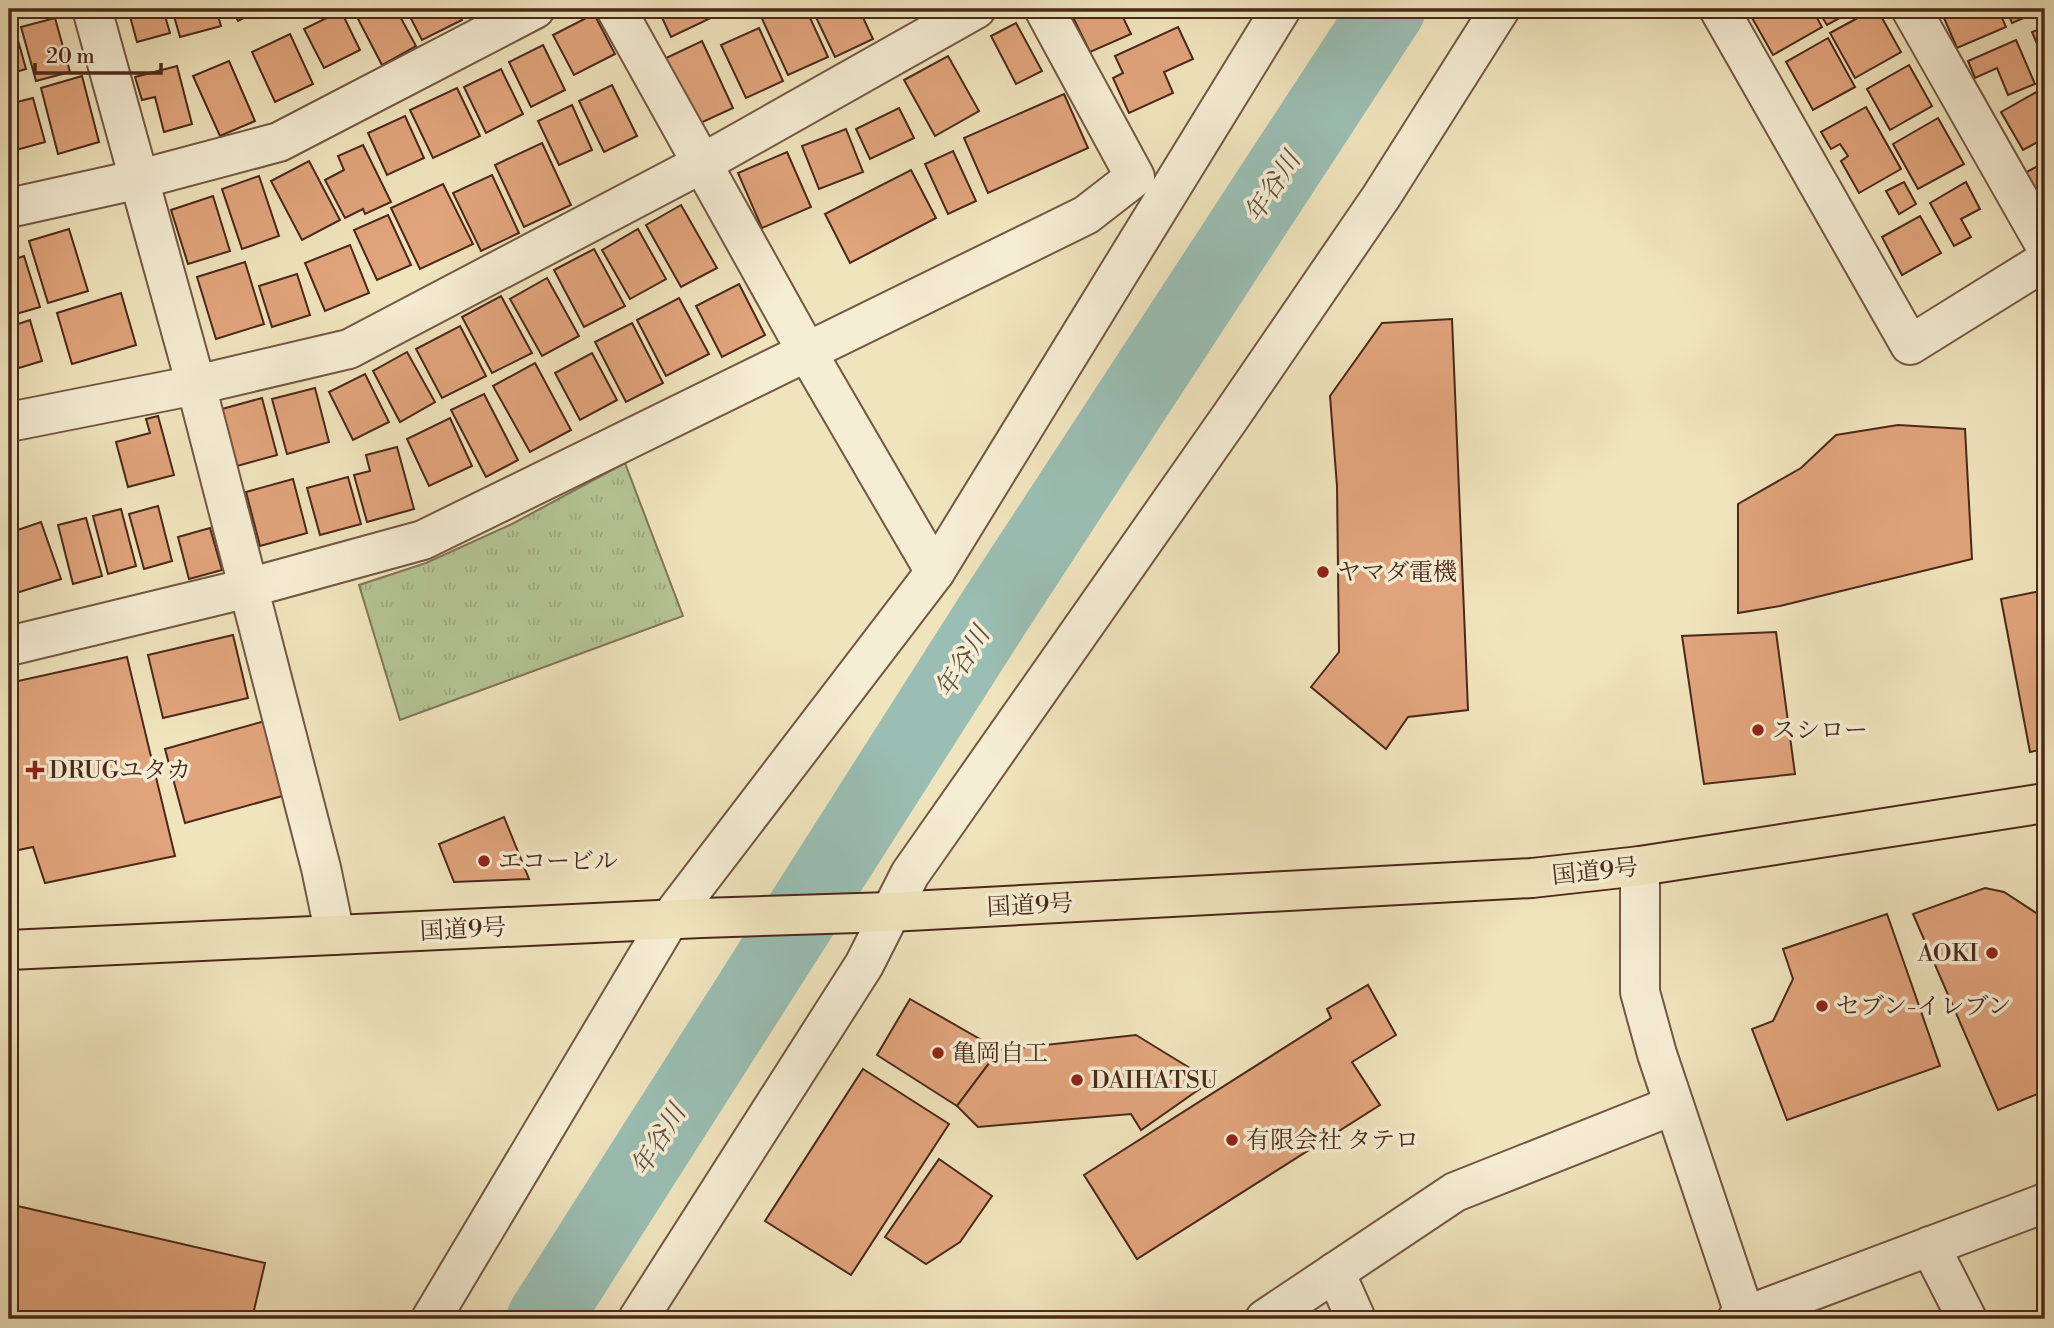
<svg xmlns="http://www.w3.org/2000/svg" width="2054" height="1328" viewBox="0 0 2054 1328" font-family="'Libre Bodoni','Noto Serif JP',serif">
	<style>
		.park { fill: url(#park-tufts); stroke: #807658; stroke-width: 2 }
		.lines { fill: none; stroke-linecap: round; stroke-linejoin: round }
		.river { stroke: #9abeb3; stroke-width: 75 }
		.building { fill: #e1a47c; stroke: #4b281a; stroke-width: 2 }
		.minor-casing { stroke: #745743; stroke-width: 42 }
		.trunk-casing { stroke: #4b281a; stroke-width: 42 }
		.minor { stroke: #f5edd4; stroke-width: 38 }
		.trunk { stroke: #f0e4bd; stroke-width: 38 }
		.poi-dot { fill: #8f2418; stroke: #f5edd4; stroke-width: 2.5 }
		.labels { text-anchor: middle; stroke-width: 7; stroke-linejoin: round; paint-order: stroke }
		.poi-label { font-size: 24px; fill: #4b281a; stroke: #f5edd4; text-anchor: start }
		.street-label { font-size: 24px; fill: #4b281a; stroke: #f5edd4 }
		.water-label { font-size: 26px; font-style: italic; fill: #5f4e40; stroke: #f5edd4 }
	</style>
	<defs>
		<pattern id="park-tufts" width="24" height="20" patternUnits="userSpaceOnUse" patternTransform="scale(1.75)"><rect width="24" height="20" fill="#b5c595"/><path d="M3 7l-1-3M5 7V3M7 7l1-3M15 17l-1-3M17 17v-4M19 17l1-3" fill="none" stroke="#9da980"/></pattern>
	</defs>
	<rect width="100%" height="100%" fill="#f0e4bd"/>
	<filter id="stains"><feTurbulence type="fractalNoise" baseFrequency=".00286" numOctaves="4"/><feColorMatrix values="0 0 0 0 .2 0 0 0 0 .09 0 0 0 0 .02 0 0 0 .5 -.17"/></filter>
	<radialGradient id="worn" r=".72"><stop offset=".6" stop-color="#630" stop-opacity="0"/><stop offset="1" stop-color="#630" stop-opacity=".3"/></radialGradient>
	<path class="park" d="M 625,463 L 683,616 L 400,720 L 359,585 L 426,563 L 512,524 Z"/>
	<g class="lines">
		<path class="river" d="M 544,1319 L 993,614 L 1388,9"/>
	</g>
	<g class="building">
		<path d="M 128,9 L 163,9 L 170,33 L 137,42 Z"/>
		<path d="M 172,9 L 216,9 L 221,26 L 180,37 Z"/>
		<path d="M 232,9 L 262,9 L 238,21 Z"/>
		<path d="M 368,9 L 396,9 L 416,46 L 382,65 L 356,15 Z"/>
		<path d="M 406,9 L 456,9 L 462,20 L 422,40 Z"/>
		<path d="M 658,9 L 714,9 L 717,15 L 671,37 Z"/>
		<path d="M 767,9 L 806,9 L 828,57 L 788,75 L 759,12 Z"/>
		<path d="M 812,9 L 859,9 L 873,39 L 835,57 Z"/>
		<path d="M 1069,9 L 1119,9 L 1131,34 L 1090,52 Z"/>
		<path d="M 1747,9 L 1812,9 L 1822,27 L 1773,55 Z"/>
		<path d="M 1817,9 L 1856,9 L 1827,25 Z"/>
		<path d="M 1874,9 L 1877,9 L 1901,52 L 1855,78 L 1830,33 Z"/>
		<path d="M 1966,9 L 1998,9 L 2006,27 L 1957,48 L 1944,18 Z"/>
		<path d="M 2006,9 L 2045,9 L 2012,23 Z"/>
		<path d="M 341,11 L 360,50 L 324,68 L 304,29 Z"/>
		<path d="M 594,14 L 615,54 L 574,75 L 553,35 Z"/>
		<path d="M 55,18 L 70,72 L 36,81 L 21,27 Z"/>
		<path d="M 1016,23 L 1042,71 L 1016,84 L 991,36 Z"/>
		<path d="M 14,26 L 26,69 L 9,74 L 9,27 Z"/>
		<path d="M 1178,27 L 1193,59 L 1164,72 L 1173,93 L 1129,113 L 1113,78 L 1123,73 L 1115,56 Z"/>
		<path d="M 2045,27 L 2045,63 L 2032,32 Z"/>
		<path d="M 759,28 L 783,81 L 746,98 L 721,45 Z"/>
		<path d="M 290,34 L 313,84 L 275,102 L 252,52 Z"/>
		<path d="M 1828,38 L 1855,87 L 1813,110 L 1786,62 Z"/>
		<path d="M 2016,40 L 2035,84 L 2008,95 L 1997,68 L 1975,78 L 1968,61 Z"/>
		<path d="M 702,41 L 733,108 L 694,126 L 664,59 Z"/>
		<path d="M 543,45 L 565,90 L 531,107 L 509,62 Z"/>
		<path d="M 948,56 L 979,111 L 935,136 L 904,80 Z"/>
		<path d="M 229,61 L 255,121 L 220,136 L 193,76 Z"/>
		<path d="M 1909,65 L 1932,106 L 1890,130 L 1867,89 Z"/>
		<path d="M 177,66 L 192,124 L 164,132 L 155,97 L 142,100 L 135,77 Z"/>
		<path d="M 501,69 L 523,114 L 486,133 L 464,87 Z"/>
		<path d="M 82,76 L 99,142 L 58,154 L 41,88 Z"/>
		<path d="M 612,85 L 637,136 L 604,152 L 579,101 Z"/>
		<path d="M 457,88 L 480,136 L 433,158 L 410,110 Z"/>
		<path d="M 2040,90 L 2045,99 L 2045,138 L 2023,150 L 2001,112 Z"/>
		<path d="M 1064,94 L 1088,148 L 988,193 L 964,138 Z"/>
		<path d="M 33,98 L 45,142 L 9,152 L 9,104 Z"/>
		<path d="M 572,105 L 592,150 L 559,165 L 538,121 Z"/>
		<path d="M 1866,107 L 1901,169 L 1859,193 L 1841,161 L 1848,156 L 1840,144 L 1831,149 L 1821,132 Z"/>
		<path d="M 899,108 L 914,138 L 870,159 L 856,129 Z"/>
		<path d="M 405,116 L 424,158 L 387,175 L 368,133 Z"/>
		<path d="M 1938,118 L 1964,164 L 1918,189 L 1893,144 Z"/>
		<path d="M 846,129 L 863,172 L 819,189 L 802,146 Z"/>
		<path d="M 542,143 L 571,205 L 524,227 L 495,165 Z"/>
		<path d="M 363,145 L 391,202 L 365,214 L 363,209 L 345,218 L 325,180 L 344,170 L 338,156 Z"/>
		<path d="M 953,151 L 976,201 L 948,214 L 925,164 Z"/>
		<path d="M 787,152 L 811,207 L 762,228 L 738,173 Z"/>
		<path d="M 309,161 L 340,220 L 302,240 L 271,181 Z"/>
		<path d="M 2045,162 L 2045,210 L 2023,174 Z"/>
		<path d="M 911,170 L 936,218 L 850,263 L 825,214 Z"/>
		<path d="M 492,175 L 519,233 L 481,251 L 453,193 Z"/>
		<path d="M 259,176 L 279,236 L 242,249 L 222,189 Z"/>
		<path d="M 1904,182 L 1916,204 L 1899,214 L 1886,191 Z"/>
		<path d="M 1966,182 L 1980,209 L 1961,219 L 1971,237 L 1954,246 L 1930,203 Z"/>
		<path d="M 443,184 L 473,244 L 420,269 L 391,208 Z"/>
		<path d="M 213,196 L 230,251 L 188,264 L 171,210 Z"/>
		<path d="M 681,205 L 717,268 L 681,287 L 646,225 Z"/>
		<path d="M 388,215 L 411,265 L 377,280 L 354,230 Z"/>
		<path d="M 1920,216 L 1941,253 L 1902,275 L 1882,237 Z"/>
		<path d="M 69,229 L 88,291 L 48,303 L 29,241 Z"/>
		<path d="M 638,229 L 666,279 L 630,299 L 602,250 Z"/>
		<path d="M 350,245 L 369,293 L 325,311 L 305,263 Z"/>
		<path d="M 594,249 L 625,306 L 584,327 L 554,270 Z"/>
		<path d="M 24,256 L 40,307 L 16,314 L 12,301 L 9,302 L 9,261 Z"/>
		<path d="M 245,262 L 264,324 L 216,339 L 197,277 Z"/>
		<path d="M 297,274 L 310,315 L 272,327 L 259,286 Z"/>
		<path d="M 547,278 L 579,336 L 542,356 L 510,299 Z"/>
		<path d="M 739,284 L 765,335 L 722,357 L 696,306 Z"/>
		<path d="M 121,293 L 136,345 L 72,364 L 57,313 Z"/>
		<path d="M 501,296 L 532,353 L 492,373 L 462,317 Z"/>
		<path d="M 679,298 L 709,354 L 666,376 L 637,320 Z"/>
		<path d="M 1452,319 L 1468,710 L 1408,717 L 1386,749 L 1311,687 L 1339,652 L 1337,486 L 1330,396 L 1382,323 Z"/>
		<path d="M 30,320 L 42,361 L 9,371 L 9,327 Z"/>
		<path d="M 632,323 L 663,383 L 626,402 L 595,342 Z"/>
		<path d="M 460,326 L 486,376 L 442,398 L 416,349 Z"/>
		<path d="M 407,352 L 435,402 L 400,422 L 373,371 Z"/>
		<path d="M 592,353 L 617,400 L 580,420 L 555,373 Z"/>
		<path d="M 535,363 L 571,430 L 530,452 L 493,386 Z"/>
		<path d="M 365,374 L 389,422 L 353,440 L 329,392 Z"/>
		<path d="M 315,388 L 329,442 L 287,454 L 272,399 Z"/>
		<path d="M 484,394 L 518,460 L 486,477 L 451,410 Z"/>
		<path d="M 262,398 L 277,455 L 237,466 L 222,409 Z"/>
		<path d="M 158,416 L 174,475 L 128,487 L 116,442 L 150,433 L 146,419 Z"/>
		<path d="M 450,418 L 472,466 L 429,486 L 407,439 Z"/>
		<path d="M 1898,425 L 1965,429 L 1972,559 L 1780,606 L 1738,613 L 1738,504 L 1801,468 L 1836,435 Z"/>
		<path d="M 397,447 L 414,509 L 367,522 L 354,475 L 370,471 L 366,455 Z"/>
		<path d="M 348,477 L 361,524 L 320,535 L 307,488 Z"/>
		<path d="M 293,479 L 307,533 L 260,546 L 246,492 Z"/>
		<path d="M 158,506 L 172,561 L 144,569 L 129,514 Z"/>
		<path d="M 121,509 L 136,566 L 108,574 L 93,516 Z"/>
		<path d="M 86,518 L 102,576 L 73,584 L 58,525 Z"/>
		<path d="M 41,522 L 61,579 L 13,594 L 9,583 L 9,558 L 16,555 L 9,533 Z"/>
		<path d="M 210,528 L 222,570 L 189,579 L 178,537 Z"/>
		<path d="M 2045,590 L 2045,749 L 2030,752 L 2001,599 Z"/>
		<path d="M 1776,632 L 1795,774 L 1704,784 L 1682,636 Z"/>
		<path d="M 233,635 L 248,698 L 163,718 L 148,655 Z"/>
		<path d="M 127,657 L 175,856 L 45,883 L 33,847 L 9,852 L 9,683 Z"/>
		<path d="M 265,721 L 286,795 L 185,823 L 165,749 Z"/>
		<path d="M 504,817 L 529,879 L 454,882 L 439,844 Z"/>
		<path d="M 1985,888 L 2004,892 L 2044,918 L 2045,922 L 2045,1091 L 1998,1110 L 1913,914 Z"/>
		<path d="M 1887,914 L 1940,1066 L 1787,1120 L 1752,1029 L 1773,1021 L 1793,979 L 1783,949 Z"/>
		<path d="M 1368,985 L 1396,1035 L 1352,1062 L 1380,1105 L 1137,1259 L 1084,1175 L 1331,1018 L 1327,1009 Z"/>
		<path d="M 910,999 L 999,1050 L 957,1106 L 877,1055 Z"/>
		<path d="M 1136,1035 L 1211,1081 L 1141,1130 L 1131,1114 L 978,1127 L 957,1106 L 999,1050 Z"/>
		<path d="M 863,1069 L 949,1124 L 851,1275 L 765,1221 Z"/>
		<path d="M 939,1159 L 992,1196 L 960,1242 L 926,1264 L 885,1237 Z"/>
		<path d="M 9,1204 L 265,1263 L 252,1319 L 9,1319 Z"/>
	</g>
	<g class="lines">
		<g class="minor-casing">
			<g id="minor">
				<path d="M 92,9 L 196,385 L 321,868 L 335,935"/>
				<path d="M 616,9 L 807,352 L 935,572"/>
				<path d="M 1719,9 L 1910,345 L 2045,261"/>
				<path d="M 1911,9 L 2045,245"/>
				<path d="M 9,208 L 140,179 L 279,142 L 535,9"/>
				<path d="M 9,422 L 196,385 L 349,349 L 701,164 L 976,9"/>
				<path d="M 9,646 L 248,588 L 423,540 L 1086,215 L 1135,177 L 1044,9"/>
				<path d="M 1640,866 L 1640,992 L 1657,1054 L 1746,1319"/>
				<path d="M 1930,1246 L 1967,1319"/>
				<path d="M 1335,1272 L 1356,1319"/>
				<path d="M 431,1319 L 669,920 L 935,572 L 1281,9"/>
				<path d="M 638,1319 L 864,965 L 910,874 L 1231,416 L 1381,197 L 1500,9"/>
				<path d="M 1265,1319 L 1455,1192 L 1674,1105"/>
				<path d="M 1737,1319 L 2045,1203"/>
			</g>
		</g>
		<g class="trunk-casing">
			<path id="trunk" d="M 9,950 L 701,918 L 890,912 L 1532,878 L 1640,866 L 2045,803"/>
		</g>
		<use href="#minor" class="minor"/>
		<use href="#trunk" class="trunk"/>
	</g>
	<g class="poi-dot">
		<circle cx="1323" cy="572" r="7"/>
		<circle cx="1758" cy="730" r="7"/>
		<path d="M31.5 759.5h7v7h7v7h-7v7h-7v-7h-7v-7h7z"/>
		<circle cx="484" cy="861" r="7"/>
		<circle cx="1992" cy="953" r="7"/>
		<circle cx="1822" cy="1006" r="7"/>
		<circle cx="938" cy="1053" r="7"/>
		<circle cx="1077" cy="1080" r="7"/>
		<circle cx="1232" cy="1140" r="7"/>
	</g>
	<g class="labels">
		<g class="poi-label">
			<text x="1337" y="580">ヤマダ電機</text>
			<text x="1772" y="738">スシロー</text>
			<text x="49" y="778">DRUGユタカ</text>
			<text x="498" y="869">エコービル</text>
			<text x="1978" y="961" text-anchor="end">AOKI</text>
			<text x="1836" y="1014">セブン-イレブン</text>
			<text x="952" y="1061">亀岡自工</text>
			<text x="1091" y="1088">DAIHATSU</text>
			<text x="1246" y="1148">有限会社 タテロ</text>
		</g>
		<g class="street-label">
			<text transform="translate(1595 871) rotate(-6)" y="8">国道9号</text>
			<text transform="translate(1030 905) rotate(-3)" y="8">国道9号</text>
			<text transform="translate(463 929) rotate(-3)" y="8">国道9号</text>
		</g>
		<g class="water-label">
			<text transform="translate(1272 187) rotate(-57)" y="9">年谷川</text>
			<text transform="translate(962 662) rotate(-58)" y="9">年谷川</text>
			<text transform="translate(658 1140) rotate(-58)" y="9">年谷川</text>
		</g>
	</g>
	<rect width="2054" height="1328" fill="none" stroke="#f0e4bd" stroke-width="35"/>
	<rect x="10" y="10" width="2033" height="1307" fill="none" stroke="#4b281a" stroke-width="3.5"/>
	<rect x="18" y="18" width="2019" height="1293" fill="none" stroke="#4b281a" stroke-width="2"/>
	<path d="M35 63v10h126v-10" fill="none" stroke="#4b281a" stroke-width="3.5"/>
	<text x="46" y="63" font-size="21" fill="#4b281a" stroke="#f5edd4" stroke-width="5" paint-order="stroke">20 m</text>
	<rect width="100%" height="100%" filter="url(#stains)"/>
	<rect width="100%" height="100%" fill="url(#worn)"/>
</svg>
